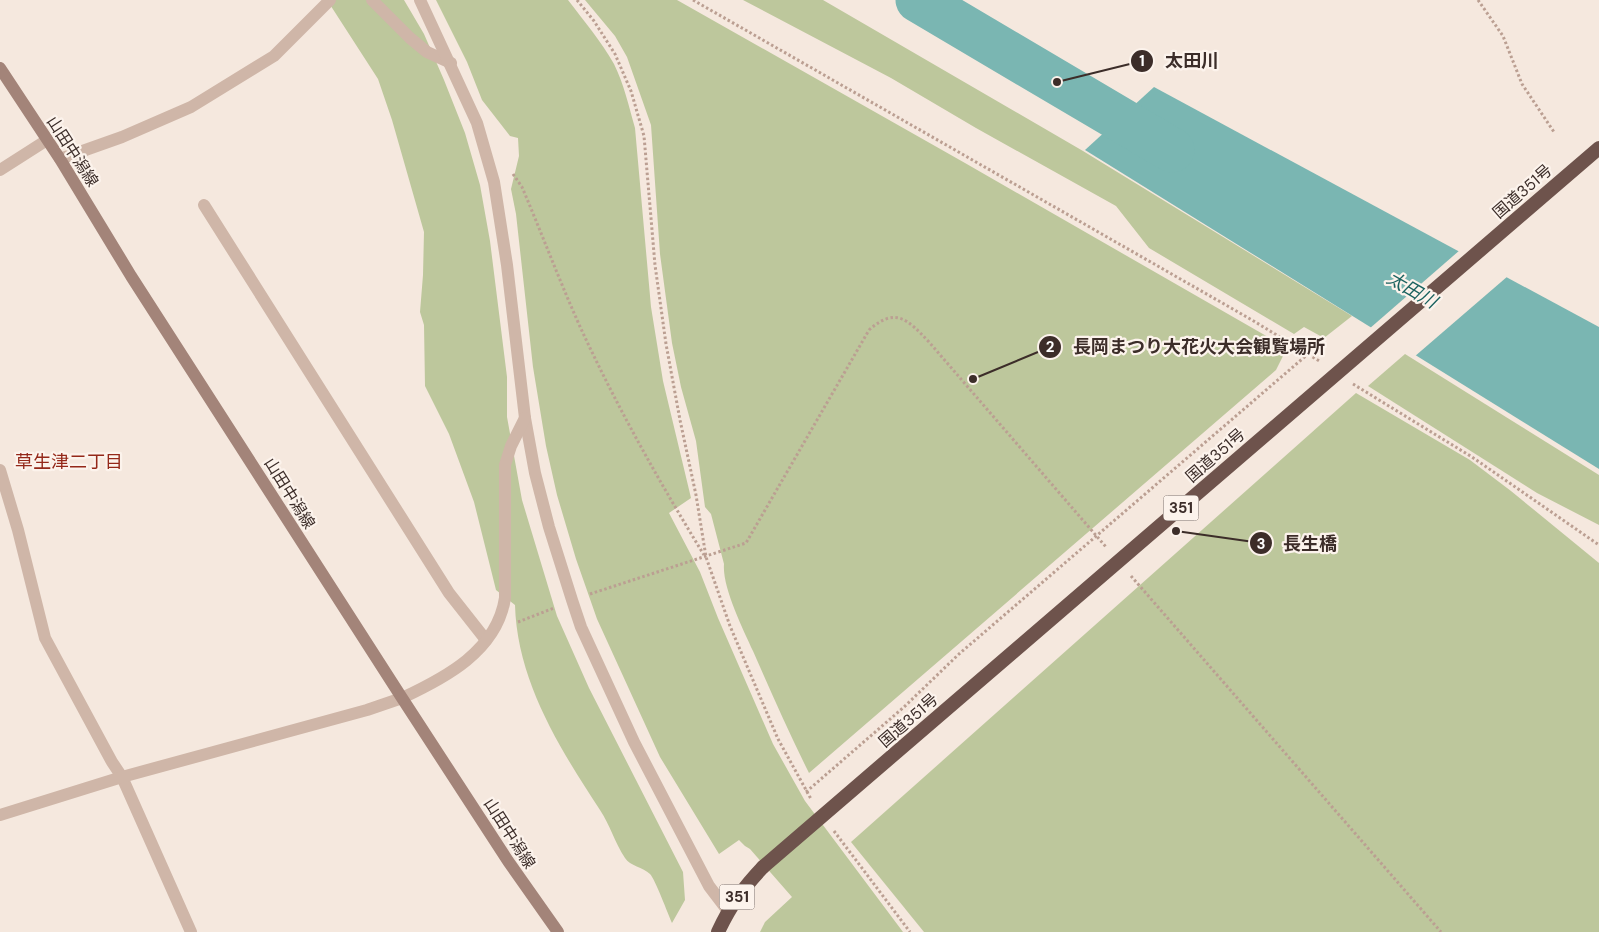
<svg xmlns="http://www.w3.org/2000/svg" width="1599" height="932" viewBox="0 0 1599 932" font-family="'DM Sans','Noto Sans JP',sans-serif">
	<style>
		.green { fill: #bdc79c }
		.water { fill: #7ab6b2 }
		.pier { fill: #f5e8de }
		.lines { fill: none; stroke-linecap: round; stroke-linejoin: round }
		.river { stroke: #7ab6b2; stroke-width: 45 }
		.path { stroke: #bb9f92; stroke-width: 3; stroke-dasharray: 2.5 2.5; stroke-linecap: butt }
		.minor { stroke: #cfb6a8; stroke-width: 12 }
		.tertiary { stroke: #cfb6a8; stroke-width: 12 }
		.secondary { stroke: #a38479; stroke-width: 12 }
		.trunk { stroke: #6e534c; stroke-width: 14 }
		.trunk-bridge { stroke: #6e534c; stroke-width: 14 }
		.labels { text-anchor: middle; stroke-width: 4.5; stroke-linejoin: round; paint-order: stroke }
		.shield { fill: #fcf3ec; stroke: #766864; stroke-width: 1 }
		.shield-label { font-size: 15px; font-weight: bold; fill: #3c2d29 }
		.street-label { font-size: 16px; fill: #3c2d29; stroke: #fcf3ec }
		.water-label { font-size: 18px; font-style: italic; fill: #1a625f; stroke: #fcf3ec }
		.neighbourhood-label { font-size: 18px; fill: #942819; stroke: #fcf3ec }
		.leader { fill: none; stroke: #3c2d29; stroke-width: 2 }
		.callout-dot { fill: #3c2d29; stroke: #fcf3ec; stroke-width: 2 }
		.mark-label { font-size: 15px; text-anchor: middle; font-weight: bold; fill: #fff }
		.callout-label { font-size: 18px; text-anchor: middle; font-weight: bold; fill: #3c2d29; stroke: #fcf3ec; stroke-width: 4.5; stroke-linejoin: round; paint-order: stroke }
	</style>
	<rect width="100%" height="100%" fill="#f5e8de"/>
	<g class="green">
		<path d="M 327,0 L 404,0 L 424,34 L 444,80 L 465,133 L 480,185 L 490,241 L 507,377 L 507,417 L 522,500 L 557,616 L 589,688 L 683,872 L 685,900 L 672,923 C 668,914 655,879 650,874 C 643,867 630,866 625,858 C 615,843 610,825 600,810 C 560,749 517,681 515,605 L 496,590 L 474,502 L 449,434 L 425,386 L 424,325 L 420,312 L 423,275 L 424,232 L 392,120 L 378,79 Z"/>
		<path d="M 436,0 L 568,0 C 584,21 601,41 614,64 C 624,84 629,107 635,128 L 651,307 L 663,381 L 691,498 L 669,513 L 700,572 L 718,618 L 773,744 L 805,801 L 903,932 L 760,932 L 765,922 L 792,897 L 750,849 L 745,846 L 739,840 L 719,854 L 660,757 L 597,619 L 576,559 L 557,495 L 546,446 L 533,367 L 516,214 L 511,189 L 519,156 L 518,138 L 510,136 L 482,100 L 467,62 Z"/>
		<path d="M 585,0 L 677,0 L 965,163 L 1282,345 L 1284,354 L 1276,370 L 809,773 C 789,733 771,692 753,651 C 743,629 722,587 724,564 L 711,514 L 705,507 L 696,441 L 681,387 L 672,343 L 660,254 L 651,125 L 627,57 L 615,36 Z"/>
		<path d="M 743,0 L 823,0 L 1083,151 L 1352,316 L 1324,338 L 1304,327 L 1294,334 L 1149,248 L 1116,206 L 976,128 L 891,78 Z"/>
		<path d="M 1405,354 L 1599,475 L 1599,525 L 1537,493 L 1368,386 Z"/>
		<path d="M 1356,393 L 1470,460 L 1511,491 L 1599,563 L 1599,932 L 924,932 L 851,842 Z"/>
	</g>
	<path class="water" d="M 1154,87 L 1599,327 L 1599,469 L 1085,150 Z"/>
	<path class="pier" d="M 1460,250 L 1508,276 L 1414,357 L 1369,329 Z"/>
	<g class="lines">
		<path class="river" d="M 918,0 L 1172,150"/>
		<g class="path">
			<path d="M 577,0 L 594,21 L 615,54 L 631,91 L 644,136 L 655,265 L 666,344 L 680,420 L 696,495 L 706,557 L 730,626 L 778,739 L 811,799"/>
			<path d="M 693,0 L 1252,320 L 1321,362"/>
			<path d="M 1478,0 L 1503,36 L 1522,84 L 1554,132"/>
			<path d="M 513,174 L 522,187 C 545,241 565,296 590,348 C 624,419 663,488 704,555"/>
			<path d="M 1353,384 L 1472,457 L 1599,545"/>
			<path d="M 1131,576 L 1441,932"/>
			<path d="M 590,594 L 746,543 L 869,330 C 896,306 908,320 929,342 L 1106,547"/>
			<path d="M 518,622 L 554,608"/>
			<path d="M 806,792 L 904,707 L 959,654 L 1308,354"/>
			<path d="M 834,831 L 910,932"/>
		</g>
		<g class="minor">
			<path d="M 372,0 L 410,38 L 427,52 L 451,63"/>
			<path d="M 420,0 L 477,123 L 494,182 L 507,265 L 525,418 L 535,473 L 549,527 L 572,600 L 581,627 L 634,742 L 709,886 L 728,911"/>
			<path d="M 60,159 L 122,137 L 191,107 L 274,56 L 330,0"/>
			<path d="M 0,170 L 47,140"/>
			<path d="M 204,205 L 449,593 L 486,640"/>
			<path d="M 0,470 L 18,530 L 45,638 L 112,762 L 122,777 L 191,932"/>
			<path d="M 402,698 C 445,678 497,651 505,598 L 505,465 L 511,446 L 525,418"/>
		</g>
		<path class="tertiary" d="M 0,815 L 122,777 L 367,710 L 402,698"/>
		<path class="secondary" d="M 0,68 L 60,159 L 131,276 L 402,698 L 508,861 L 558,932"/>
		<path class="trunk" d="M 718,932 C 730,906 743,888 763,867"/>
		<path class="trunk-bridge" d="M 763,867 L 1599,148"/>
	</g>
	<g class="labels">
		<g class="shield">
			<rect x="1163.5" y="495.5" width="35" height="25" rx="4"/>
			<rect x="719.5" y="884.5" width="35" height="25" rx="4"/>
		</g>
		<g class="shield-label">
			<text x="1181" y="513">351</text>
			<text x="737" y="902">351</text>
		</g>
		<g class="street-label">
			<text transform="translate(73 151) rotate(57)" y="6">山田中潟線</text>
			<text transform="translate(1522 191) rotate(-41)" y="6">国道351号</text>
			<text transform="translate(1215 455) rotate(-41)" y="6">国道351号</text>
			<text transform="translate(290 493) rotate(58)" y="6">山田中潟線</text>
			<text transform="translate(908 720) rotate(-41)" y="6">国道351号</text>
			<text transform="translate(510 833) rotate(57)" y="6">山田中潟線</text>
		</g>
		<g class="water-label">
			<text transform="translate(1412 290) rotate(30)" y="6">太田川</text>
		</g>
		<g class="neighbourhood-label">
			<text x="69" y="468">草生津二丁目</text>
		</g>
	</g>
	<path class="leader" d="M1057 82L1142 61M973 379L1050 347M1176 531L1261 543"/>
	<g class="callout-dot">
		<circle cx="1057" cy="82" r="5"/>
		<circle cx="973" cy="379" r="5"/>
		<circle cx="1176" cy="531" r="5"/>
		<circle cx="1142" cy="61" r="12"/>
		<circle cx="1050" cy="347" r="12"/>
		<circle cx="1261" cy="543" r="12"/>
	</g>
	<g class="mark-label">
		<text x="1142" y="66">1</text>
		<text x="1050" y="352">2</text>
		<text x="1261" y="549">3</text>
	</g>
	<g class="callout-label">
		<text x="1192" y="67">太田川</text>
		<text x="1199" y="353">長岡まつり大花火大会観覧場所</text>
		<text x="1310" y="550">長生橋</text>
	</g>
</svg>
